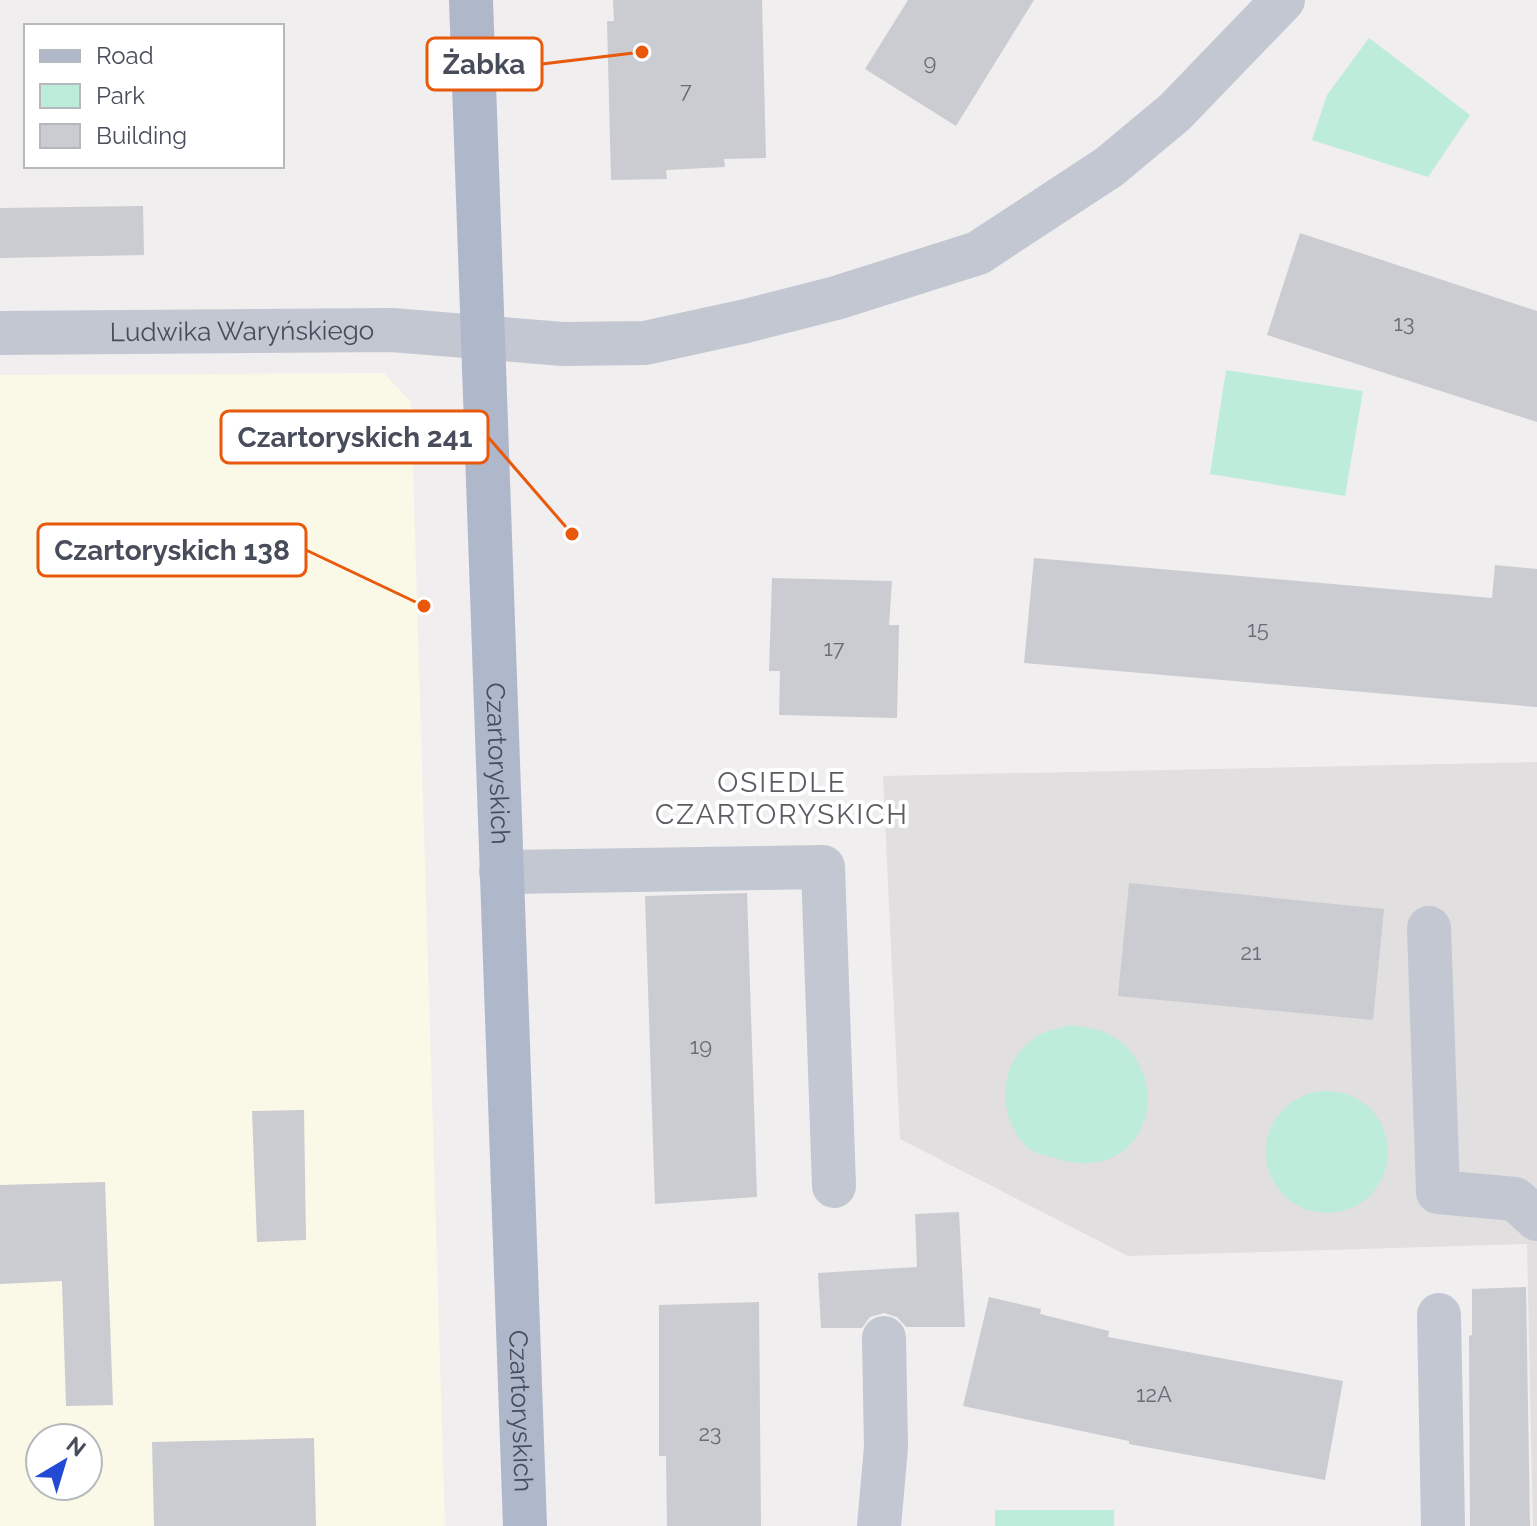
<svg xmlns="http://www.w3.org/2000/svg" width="1537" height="1526" viewBox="0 0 1537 1526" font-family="Raleway,sans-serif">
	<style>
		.commercial { fill: #faf9e7; fill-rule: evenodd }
		.education { fill: #e1dfdf }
		.green { fill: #beecda }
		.building { fill: #cbccd2 }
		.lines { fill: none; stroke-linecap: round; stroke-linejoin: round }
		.minor { stroke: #c2c7d2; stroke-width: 44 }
		.major { stroke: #afb7cb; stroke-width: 44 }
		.labels { text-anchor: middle; stroke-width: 8; stroke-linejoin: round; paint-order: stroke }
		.number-label { font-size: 22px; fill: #686d78 }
		.street-label { font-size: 26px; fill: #474d5a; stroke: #fff }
		.neighbourhood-label { font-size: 28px; letter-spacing: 2px; fill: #5b5c62; stroke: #fff }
		.leader { fill: none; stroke: #e8590c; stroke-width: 3 }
		.callout-dot { fill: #e8590c; stroke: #fff; stroke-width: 3 }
		.callout { fill: #fff; stroke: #e8590c; stroke-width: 3 }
		.callout-label { font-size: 28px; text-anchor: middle; font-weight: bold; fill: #474d5a }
	</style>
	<rect width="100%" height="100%" fill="#f0eeee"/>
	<path class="commercial" d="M 384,373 L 411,402 L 445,1526 L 0,1526 L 0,375 ZM 40,1438 L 88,1438 L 88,1486 L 40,1486 Z"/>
	<path class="education" d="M 1537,762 L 1537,1526 L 1533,1526 L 1527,1244 L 1128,1256 L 900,1139 L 883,776 Z"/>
	<g class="green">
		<path d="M 1369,38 L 1470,115 L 1428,177 L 1312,140 L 1327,95 Z"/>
		<path d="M 1226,370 L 1363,391 L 1345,496 L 1210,474 Z"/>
		<path d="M 1071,1025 C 1082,1027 1096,1028 1106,1033 C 1145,1051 1160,1100 1137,1136 C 1117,1166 1083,1168 1051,1157 C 1043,1155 1034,1153 1028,1148 C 994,1115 998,1057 1041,1034 C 1050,1030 1061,1028 1071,1025 Z"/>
		<circle cx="1327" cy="1152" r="61"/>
		<rect x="995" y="1510" width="119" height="16"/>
	</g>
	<g class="building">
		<path d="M 613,0 L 762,0 L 766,158 L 724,159 L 725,167 L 666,170 L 667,179 L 611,180 L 607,21 L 614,21 Z"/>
		<path d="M 908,0 L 1034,0 L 956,126 L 865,69 Z"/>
		<path d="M 143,206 L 144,255 L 0,258 L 0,208 Z"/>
		<path d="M 1300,233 L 1537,311 L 1537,422 L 1267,335 Z"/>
		<path d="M 1034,558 L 1492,598 L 1495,565 L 1537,569 L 1537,707 L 1024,663 Z"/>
		<path d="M 772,578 L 892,581 L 889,625 L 899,625 L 897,718 L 779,715 L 780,671 L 769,671 Z"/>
		<path d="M 1129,883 L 1384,909 L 1373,1020 L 1118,996 Z"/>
		<path d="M 747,893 L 757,1197 L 655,1204 L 645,896 Z"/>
		<path d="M 304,1110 L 306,1240 L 257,1242 L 252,1111 Z"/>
		<path d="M 105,1182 L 113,1405 L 66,1406 L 62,1281 L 0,1284 L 0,1185 Z"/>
		<path d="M 959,1212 L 965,1327 L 906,1327 L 897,1317 L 884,1313 L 870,1317 L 862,1328 L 821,1328 L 818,1273 L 917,1267 L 915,1214 Z"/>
		<path d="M 1526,1287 L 1530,1526 L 1470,1526 L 1469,1336 L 1472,1335 L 1472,1289 Z"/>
		<path d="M 989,1297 L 1041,1309 L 1040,1314 L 1109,1331 L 1108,1337 L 1343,1381 L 1325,1480 L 1129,1444 L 1129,1441 L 963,1406 Z"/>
		<path d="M 759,1302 L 761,1526 L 667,1526 L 666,1456 L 659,1456 L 659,1305 Z"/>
		<path d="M 314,1438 L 316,1526 L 154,1526 L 152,1442 Z"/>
	</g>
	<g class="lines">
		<g class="minor">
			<path id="s1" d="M 0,333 L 392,330 L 563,344 L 645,343 L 746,321 L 836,298 L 978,253 L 1109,167 L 1175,112 L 1283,0"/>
			<path d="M 501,872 L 823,867 L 834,1186"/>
			<path d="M 1429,928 L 1438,1192 L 1515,1199 L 1537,1219"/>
			<path d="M 1439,1315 L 1443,1526"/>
			<path d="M 879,1526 L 886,1447 L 884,1338"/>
		</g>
		<path class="major" id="s2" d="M 471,0 L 525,1526"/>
	</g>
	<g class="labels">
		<g class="number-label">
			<text x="930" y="70">9</text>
			<text x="686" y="98">7</text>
			<text x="1404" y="331">13</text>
			<text x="1258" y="637">15</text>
			<text x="834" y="656">17</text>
			<text x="1251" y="960">21</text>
			<text x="701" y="1054">19</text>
			<text x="1154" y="1402">12A</text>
			<text x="710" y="1441">23</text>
		</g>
		<g class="street-label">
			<text dy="9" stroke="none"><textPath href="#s1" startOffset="242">Ludwika Waryńskiego</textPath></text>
			<text dy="9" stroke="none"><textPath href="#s2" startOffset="764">Czartoryskich</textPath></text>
			<text dy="9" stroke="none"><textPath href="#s2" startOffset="1412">Czartoryskich</textPath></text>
		</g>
		<g class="neighbourhood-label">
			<text x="782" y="792">OSIEDLE<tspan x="782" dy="32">CZARTORYSKICH</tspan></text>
		</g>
	</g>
	<path class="leader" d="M642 52L542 64M572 534L488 437M424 606L306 550"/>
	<g class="callout-dot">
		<circle cx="642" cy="52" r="8"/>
		<circle cx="572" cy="534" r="8"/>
		<circle cx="424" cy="606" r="8"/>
	</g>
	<g class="callout">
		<rect x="427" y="38" width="115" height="52" rx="8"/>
		<rect x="221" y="411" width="267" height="52" rx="8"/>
		<rect x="38" y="524" width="268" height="52" rx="8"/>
	</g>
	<g class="callout-label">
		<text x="484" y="74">Żabka</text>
		<text x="355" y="447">Czartoryskich 241</text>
		<text x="172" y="560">Czartoryskich 138</text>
	</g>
	<rect x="24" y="24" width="260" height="144" fill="#ffffff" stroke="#b5b8bd" stroke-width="2"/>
	<rect x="40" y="50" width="40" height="12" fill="#afb7cb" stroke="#b5b8bd" stroke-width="2"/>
	<text x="96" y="64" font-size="24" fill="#474d5a">Road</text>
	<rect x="40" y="84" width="40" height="24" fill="#beecda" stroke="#b5b8bd" stroke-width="2"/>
	<text x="96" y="104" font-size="24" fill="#474d5a">Park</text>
	<rect x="40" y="124" width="40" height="24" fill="#cbccd2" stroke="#b5b8bd" stroke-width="2"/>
	<text x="96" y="144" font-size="24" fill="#474d5a">Building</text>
	<g transform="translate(64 1462) rotate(38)"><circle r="38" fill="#ffffff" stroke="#b5b8bd" stroke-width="2"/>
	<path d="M0-6L14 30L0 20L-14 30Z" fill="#234ad5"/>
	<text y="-12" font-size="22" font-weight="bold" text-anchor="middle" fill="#474d5a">N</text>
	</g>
</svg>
